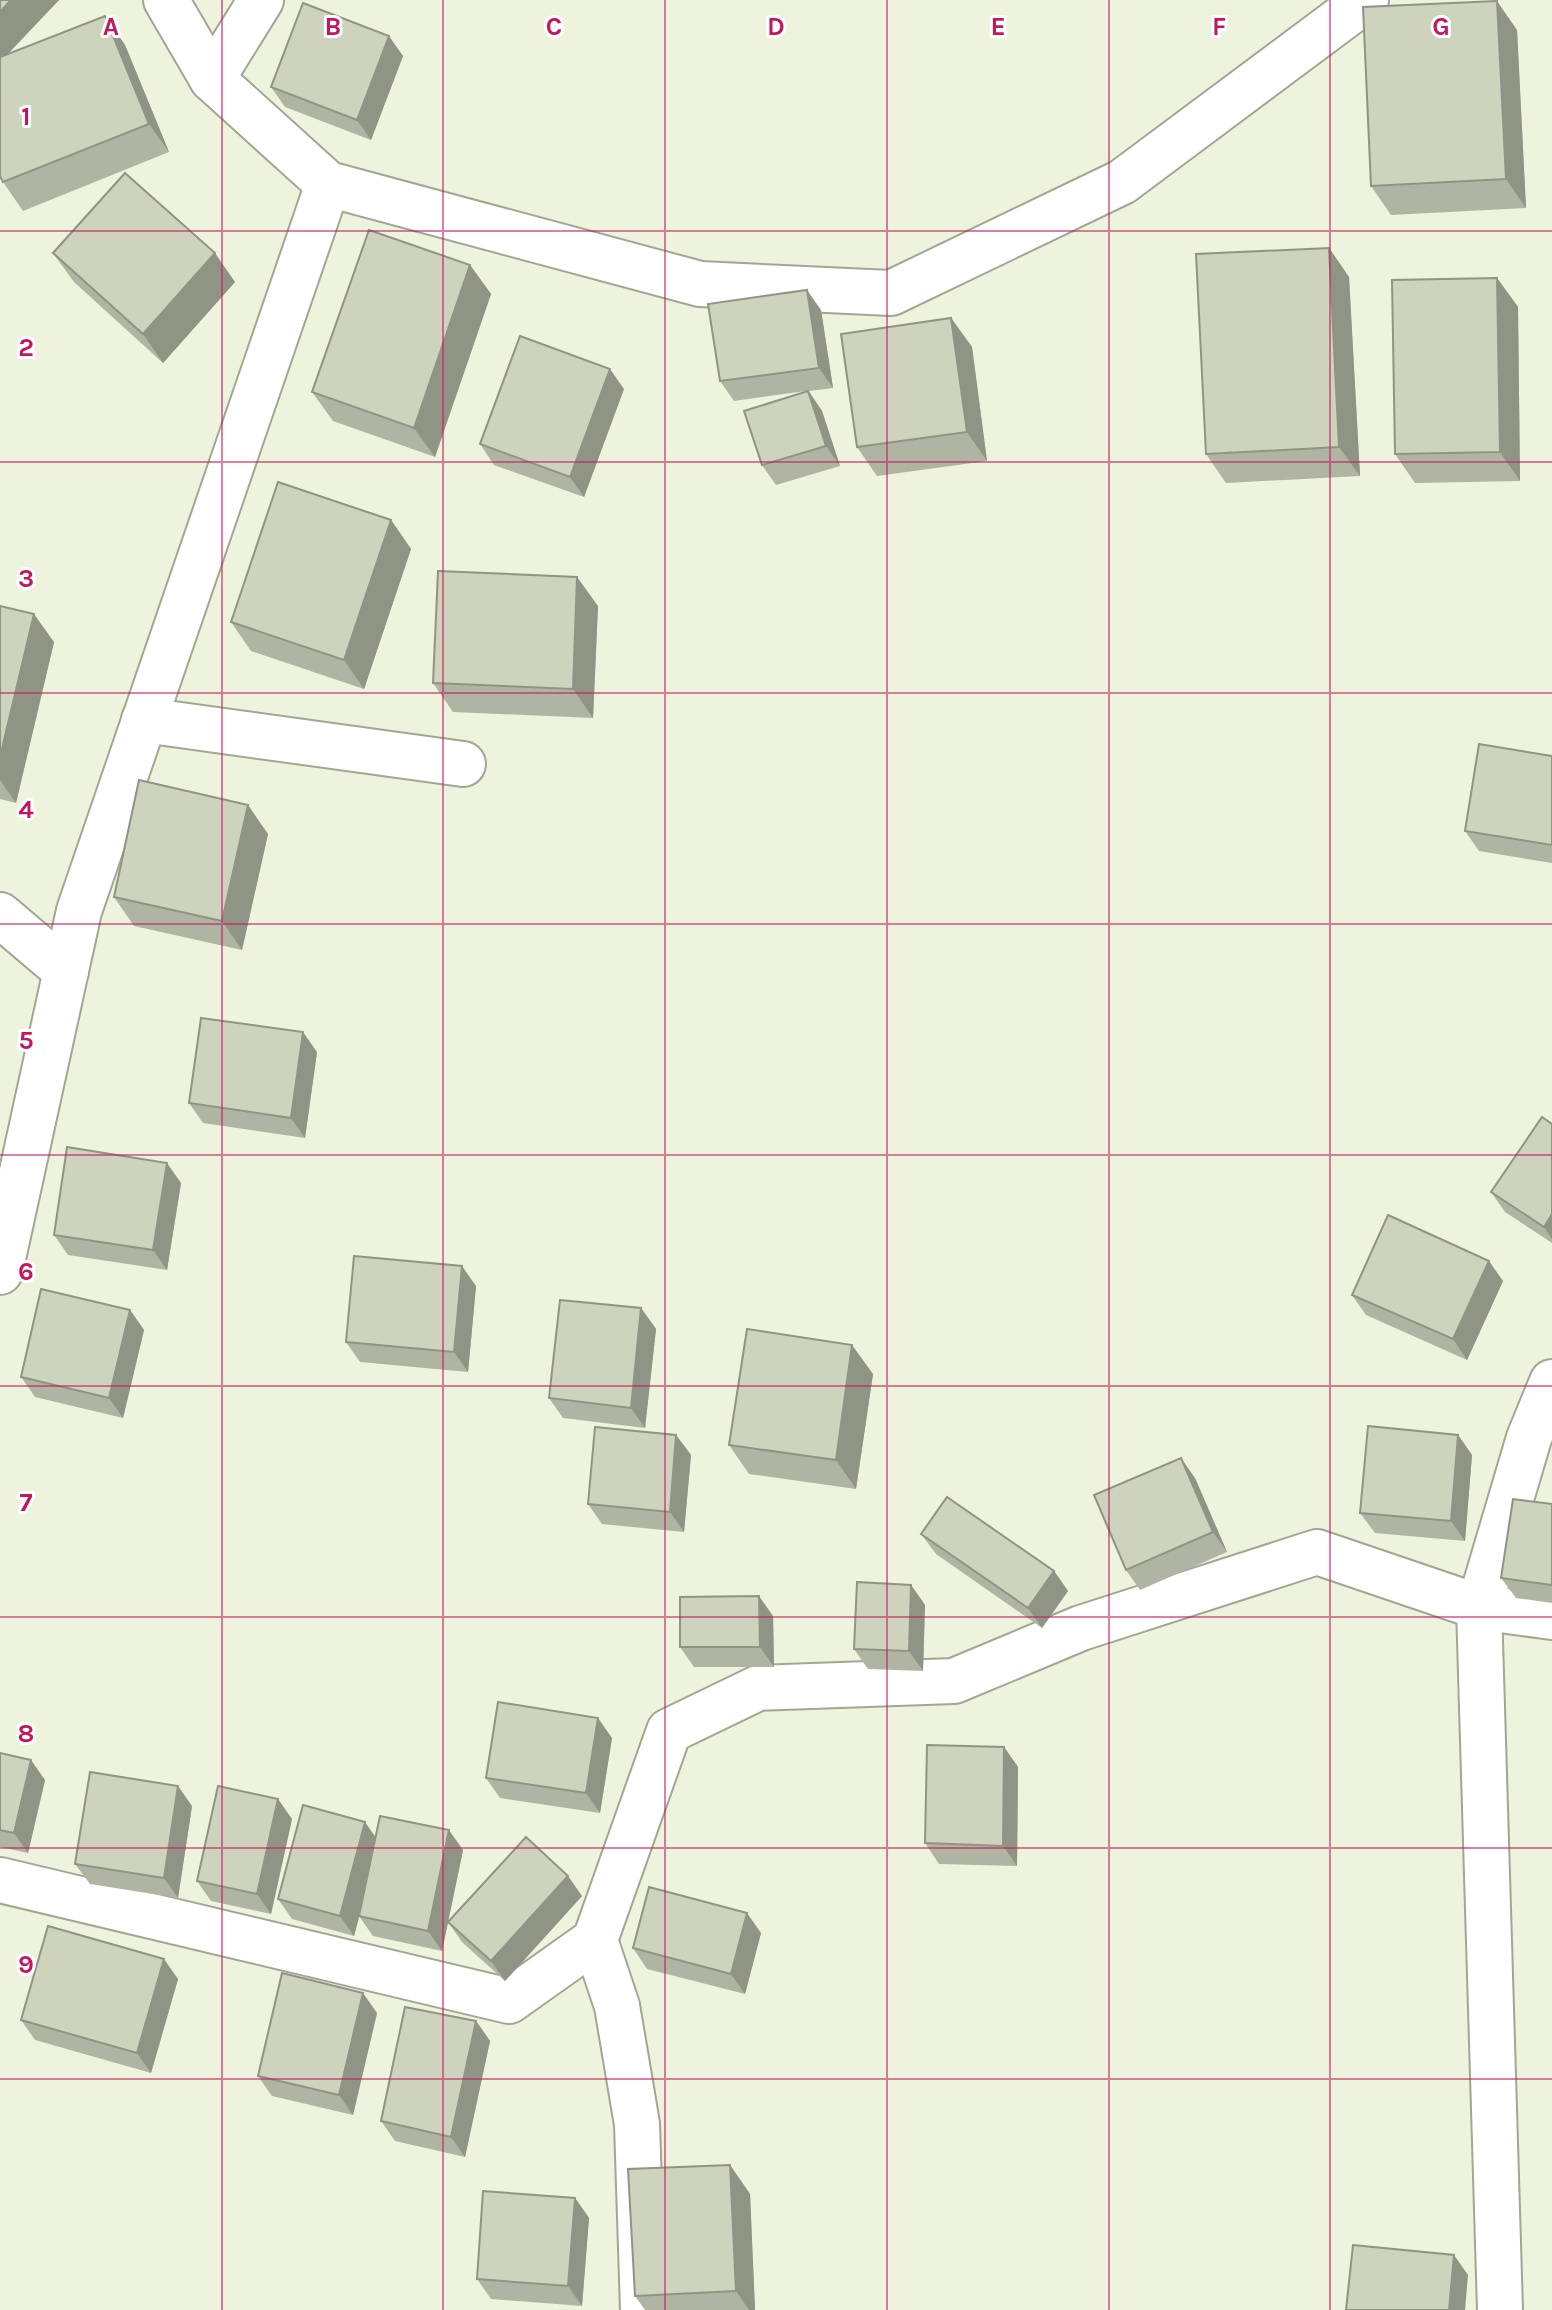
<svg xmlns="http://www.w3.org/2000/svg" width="1552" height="2310" viewBox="0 0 1552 2310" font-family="Karla,sans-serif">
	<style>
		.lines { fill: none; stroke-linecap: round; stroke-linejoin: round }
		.minor-casing { stroke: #a1a792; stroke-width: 48 }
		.minor { stroke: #fff; stroke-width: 44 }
		.wall { fill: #b0b5a3 }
		.shaded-wall { fill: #909484 }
		.building { fill: #cdd3bd; stroke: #909484; stroke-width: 2 }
		.grid { fill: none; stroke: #c2185b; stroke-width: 2; stroke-opacity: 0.55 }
		.grid-label { font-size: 26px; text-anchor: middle; font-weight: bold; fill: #c2185b; stroke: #fff; stroke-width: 6; stroke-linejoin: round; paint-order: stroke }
	</style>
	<rect width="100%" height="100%" fill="#edf3dd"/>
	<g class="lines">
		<g class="minor-casing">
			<g id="minor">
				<path d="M 166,0 L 212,79 L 328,184 L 700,284 L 891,293 L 1122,182 L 1366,0"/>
				<path d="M 212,79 L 261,0"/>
				<path d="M 144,720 L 463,764"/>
				<path d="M 0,915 L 66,971"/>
				<path d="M 0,1272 L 79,911 L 328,184"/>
				<path d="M 0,1880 L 509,2001 L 595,1940 L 669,1731 L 758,1688 L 954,1681 L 1081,1628 L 1317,1552 L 1479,1607 L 1552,1617"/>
				<path d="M 595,1940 L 617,2006 L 637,2124 L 643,2310"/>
				<path d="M 1500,2310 L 1479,1607 L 1529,1438 L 1552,1382"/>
			</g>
		</g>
		<use href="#minor" class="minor"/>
	</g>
	<g class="wall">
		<path d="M 0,0 L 59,0 L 7,55 L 105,16 L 125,45 L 169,152 L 23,211 L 3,182 Z"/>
		<path d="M 1517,30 L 1526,208 L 1391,215 L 1371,186 Z"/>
		<path d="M 403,56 L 371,140 L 285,107 L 271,87 Z"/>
		<path d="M 1329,248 L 1349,277 L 1360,476 L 1226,483 L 1206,454 Z"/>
		<path d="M 53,253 L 235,282 L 163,363 L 74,282 Z"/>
		<path d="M 470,265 L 491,294 L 435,457 L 333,421 L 312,392 Z"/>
		<path d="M 1497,278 L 1518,307 L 1520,481 L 1415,483 L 1395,454 Z"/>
		<path d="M 821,310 L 833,388 L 809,391 L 822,411 L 840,466 L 776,485 L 762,465 L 806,391 L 734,401 L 720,381 Z"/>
		<path d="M 951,318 L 972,347 L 987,461 L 877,476 L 857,447 Z"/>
		<path d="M 624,389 L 584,497 L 494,465 L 480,444 Z"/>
		<path d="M 391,520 L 411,549 L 364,689 L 251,651 L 231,622 Z"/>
		<path d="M 0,606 L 54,642 L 16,803 L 0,799 Z"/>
		<path d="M 598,606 L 593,718 L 453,712 L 433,683 Z"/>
		<path d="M 1552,756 L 1552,863 L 1479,851 L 1465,831 Z"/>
		<path d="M 268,834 L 242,950 L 134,926 L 114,897 Z"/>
		<path d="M 317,1052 L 305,1138 L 203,1123 L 189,1103 Z"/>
		<path d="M 1552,1124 L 1552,1243 L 1505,1212 L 1491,1192 Z"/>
		<path d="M 181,1183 L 167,1270 L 68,1255 L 54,1235 Z"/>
		<path d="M 1503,1281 L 1467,1360 L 1366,1315 L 1352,1295 Z"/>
		<path d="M 476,1286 L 468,1372 L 360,1362 L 346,1342 Z"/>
		<path d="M 641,1308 L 656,1329 L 645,1428 L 563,1418 L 549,1398 Z"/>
		<path d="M 130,1310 L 144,1330 L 123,1418 L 35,1397 L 21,1377 Z"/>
		<path d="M 873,1374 L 856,1489 L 749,1474 L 729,1445 Z"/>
		<path d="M 676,1435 L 691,1455 L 684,1532 L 602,1524 L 588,1504 Z"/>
		<path d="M 1458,1435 L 1472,1455 L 1465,1541 L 1375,1533 L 1360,1513 Z"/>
		<path d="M 1195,1478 L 1227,1552 L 1140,1590 L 1126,1570 Z"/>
		<path d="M 1552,1504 L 1552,1603 L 1516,1598 L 1501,1578 Z"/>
		<path d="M 921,1534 L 1054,1571 L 1068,1591 L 1042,1628 L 936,1554 Z"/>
		<path d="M 911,1585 L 925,1605 L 923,1671 L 868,1669 L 854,1649 Z"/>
		<path d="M 773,1616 L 774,1667 L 694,1667 L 680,1647 Z"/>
		<path d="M 612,1738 L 600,1813 L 500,1798 L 486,1778 Z"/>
		<path d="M 1004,1747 L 1018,1767 L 1017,1866 L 939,1864 L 925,1843 Z"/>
		<path d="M 0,1753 L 45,1780 L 28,1853 L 0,1847 Z"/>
		<path d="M 192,1806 L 178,1898 L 90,1884 L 75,1864 Z"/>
		<path d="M 292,1819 L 271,1914 L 211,1901 L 197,1881 Z"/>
		<path d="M 376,1837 L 463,1850 L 442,1951 L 373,1936 L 359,1916 L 360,1914 L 354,1936 L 292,1919 L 278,1899 Z"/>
		<path d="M 582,1896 L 505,1981 L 462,1942 L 448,1922 Z"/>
		<path d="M 761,1933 L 745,1994 L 647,1969 L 633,1948 Z"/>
		<path d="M 178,1979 L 151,2073 L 35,2040 L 21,2020 Z"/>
		<path d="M 377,2013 L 353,2115 L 272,2096 L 258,2076 Z"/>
		<path d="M 476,2021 L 490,2041 L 465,2157 L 395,2141 L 381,2121 Z"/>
		<path d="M 730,2165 L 750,2194 L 755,2310 L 645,2310 L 635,2296 Z"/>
		<path d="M 575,2198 L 589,2218 L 582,2306 L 491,2299 L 477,2279 Z"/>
	</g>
	<g class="shaded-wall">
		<path d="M 11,0 L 59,0 L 0,62 L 0,12 Z"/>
		<path d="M 1497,1 L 1517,30 L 1526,208 L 1506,179 Z"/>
		<path d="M 105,16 L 125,45 L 169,152 L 149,124 Z"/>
		<path d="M 389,36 L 403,56 L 371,140 L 357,120 Z"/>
		<path d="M 1329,248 L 1349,277 L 1360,476 L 1339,447 Z"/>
		<path d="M 215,253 L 235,282 L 163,363 L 143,334 Z"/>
		<path d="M 470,265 L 491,294 L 435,457 L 414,428 Z"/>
		<path d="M 1497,278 L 1518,307 L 1520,481 L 1500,452 Z"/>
		<path d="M 807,290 L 821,310 L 833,388 L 819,368 Z"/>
		<path d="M 951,318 L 972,347 L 987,461 L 967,432 Z"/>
		<path d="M 610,369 L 624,389 L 584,497 L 570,477 Z"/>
		<path d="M 808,391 L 822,411 L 840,466 L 826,446 Z"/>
		<path d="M 391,520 L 411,549 L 364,689 L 344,660 Z"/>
		<path d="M 577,577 L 598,606 L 593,718 L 573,689 Z"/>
		<path d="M 34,614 L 54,642 L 16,803 L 0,780 L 0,757 Z"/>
		<path d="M 248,805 L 268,834 L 242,950 L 222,921 Z"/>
		<path d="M 303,1032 L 317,1052 L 305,1138 L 291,1118 Z"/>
		<path d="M 167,1163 L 181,1183 L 167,1270 L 153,1250 Z"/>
		<path d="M 1552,1214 L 1552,1239 L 1544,1227 Z"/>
		<path d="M 1489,1261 L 1503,1281 L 1467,1360 L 1453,1339 Z"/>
		<path d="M 462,1266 L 476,1286 L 468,1372 L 454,1352 Z"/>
		<path d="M 641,1308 L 656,1329 L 645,1428 L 631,1408 Z"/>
		<path d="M 130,1310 L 144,1330 L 123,1418 L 109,1398 Z"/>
		<path d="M 852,1345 L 873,1374 L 856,1489 L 836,1460 Z"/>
		<path d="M 676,1435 L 691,1455 L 684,1532 L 670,1512 Z"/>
		<path d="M 1458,1435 L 1472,1455 L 1465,1541 L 1451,1521 Z"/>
		<path d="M 1181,1458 L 1195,1478 L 1227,1552 L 1213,1532 Z"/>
		<path d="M 1054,1571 L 1068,1591 L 1042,1628 L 1028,1608 Z"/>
		<path d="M 911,1585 L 925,1605 L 923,1671 L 909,1651 Z"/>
		<path d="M 759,1596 L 773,1616 L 774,1667 L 760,1647 Z"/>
		<path d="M 598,1718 L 612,1738 L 600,1813 L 586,1793 Z"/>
		<path d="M 1004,1747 L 1018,1767 L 1017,1866 L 1003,1846 Z"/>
		<path d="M 31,1760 L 45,1780 L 28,1853 L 14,1833 Z"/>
		<path d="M 178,1786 L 192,1806 L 178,1898 L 164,1878 Z"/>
		<path d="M 278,1799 L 292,1819 L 271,1914 L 257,1894 Z"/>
		<path d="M 365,1822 L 379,1842 L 354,1936 L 340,1916 Z"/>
		<path d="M 449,1830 L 463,1850 L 442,1951 L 428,1931 Z"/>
		<path d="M 568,1876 L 582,1896 L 505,1981 L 491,1961 Z"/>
		<path d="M 747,1913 L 761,1933 L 745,1994 L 731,1974 Z"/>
		<path d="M 164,1959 L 178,1979 L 151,2073 L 137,2053 Z"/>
		<path d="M 363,1993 L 377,2013 L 353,2115 L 339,2095 Z"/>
		<path d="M 476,2021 L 490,2041 L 465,2157 L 451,2137 Z"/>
		<path d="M 730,2165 L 750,2194 L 755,2310 L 749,2310 L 736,2291 Z"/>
		<path d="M 575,2198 L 589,2218 L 582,2306 L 568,2286 Z"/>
		<path d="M 1454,2255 L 1468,2275 L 1465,2310 L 1449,2310 Z"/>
	</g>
	<g class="building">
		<path d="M 0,0 L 11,0 L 0,12 Z"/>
		<path d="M 1497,1 L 1506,179 L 1371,186 L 1363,7 Z"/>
		<path d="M 303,3 L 389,36 L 357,120 L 271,87 Z"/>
		<path d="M 105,16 L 149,124 L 3,182 L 0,176 L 0,57 Z"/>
		<path d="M 125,173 L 215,253 L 143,334 L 53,253 Z"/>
		<path d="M 369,230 L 470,265 L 414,428 L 312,392 Z"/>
		<path d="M 1329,248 L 1339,447 L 1206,454 L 1196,254 Z"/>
		<path d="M 1497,278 L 1500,452 L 1395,454 L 1392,280 Z"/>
		<path d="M 807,290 L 819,368 L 720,381 L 708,304 Z"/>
		<path d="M 951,318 L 967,432 L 857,447 L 841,334 Z"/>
		<path d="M 520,336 L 610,369 L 570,477 L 480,444 Z"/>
		<path d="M 808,391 L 826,446 L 762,465 L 744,411 Z"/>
		<path d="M 278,482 L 391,520 L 344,660 L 231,622 Z"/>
		<path d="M 438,571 L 577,577 L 573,689 L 433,683 Z"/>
		<path d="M 0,606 L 34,614 L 0,757 Z"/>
		<path d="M 1479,744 L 1552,756 L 1552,845 L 1465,831 Z"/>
		<path d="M 139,780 L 248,805 L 222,921 L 114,897 Z"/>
		<path d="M 201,1018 L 303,1032 L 291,1118 L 189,1103 Z"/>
		<path d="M 1542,1117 L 1552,1124 L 1552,1214 L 1544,1227 L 1491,1192 Z"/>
		<path d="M 67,1147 L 167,1163 L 153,1250 L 54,1235 Z"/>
		<path d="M 1388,1215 L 1489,1261 L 1453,1339 L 1352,1295 Z"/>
		<path d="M 354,1256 L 462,1266 L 454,1352 L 346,1342 Z"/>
		<path d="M 41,1289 L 130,1310 L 109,1398 L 21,1377 Z"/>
		<path d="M 560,1300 L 641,1308 L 631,1408 L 549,1398 Z"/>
		<path d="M 747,1329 L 852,1345 L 836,1460 L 729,1445 Z"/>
		<path d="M 1368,1426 L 1458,1435 L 1451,1521 L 1360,1513 Z"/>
		<path d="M 595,1427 L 676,1435 L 670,1512 L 588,1504 Z"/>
		<path d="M 1181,1458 L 1213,1532 L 1126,1570 L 1094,1495 Z"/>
		<path d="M 947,1497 L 1054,1571 L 1028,1608 L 921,1534 Z"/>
		<path d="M 1513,1499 L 1552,1504 L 1552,1585 L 1501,1578 Z"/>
		<path d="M 857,1582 L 911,1585 L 909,1651 L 854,1649 Z"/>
		<path d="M 759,1596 L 760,1647 L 680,1647 L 680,1597 Z"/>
		<path d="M 498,1702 L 598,1718 L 586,1793 L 486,1778 Z"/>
		<path d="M 927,1745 L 1004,1747 L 1003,1846 L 925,1843 Z"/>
		<path d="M 0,1753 L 31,1760 L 14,1833 L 0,1830 Z"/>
		<path d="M 90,1772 L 178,1786 L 164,1878 L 75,1864 Z"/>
		<path d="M 218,1786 L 278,1799 L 257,1894 L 197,1881 Z"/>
		<path d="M 303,1805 L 365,1822 L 340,1916 L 278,1899 Z"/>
		<path d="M 380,1816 L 449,1830 L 428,1931 L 359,1916 Z"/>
		<path d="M 526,1837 L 568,1876 L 491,1961 L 448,1922 Z"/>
		<path d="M 649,1887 L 747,1913 L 731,1974 L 633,1948 Z"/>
		<path d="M 48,1926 L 164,1959 L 137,2053 L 21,2020 Z"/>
		<path d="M 282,1973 L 363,1993 L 339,2095 L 258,2076 Z"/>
		<path d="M 405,2007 L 476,2021 L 451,2137 L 381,2121 Z"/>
		<path d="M 730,2165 L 736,2291 L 635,2296 L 628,2169 Z"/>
		<path d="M 483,2191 L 575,2198 L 568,2286 L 477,2279 Z"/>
		<path d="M 1353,2245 L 1454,2255 L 1449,2310 L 1346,2310 Z"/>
	</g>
	<path class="grid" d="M 222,0 L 222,2310M 443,0 L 443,2310M 665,0 L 665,2310M 887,0 L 887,2310M 1109,0 L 1109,2310M 1330,0 L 1330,2310M 0,231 L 1552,231M 0,462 L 1552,462M 0,693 L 1552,693M 0,924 L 1552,924M 0,1155 L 1552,1155M 0,1386 L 1552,1386M 0,1617 L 1552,1617M 0,1848 L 1552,1848M 0,2079 L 1552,2079"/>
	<g class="grid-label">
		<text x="111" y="35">A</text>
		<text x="333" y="35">B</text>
		<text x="554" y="35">C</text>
		<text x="776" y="35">D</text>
		<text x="998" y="35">E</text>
		<text x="1219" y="35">F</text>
		<text x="1441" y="35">G</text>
		<text x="26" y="125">1</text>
		<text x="26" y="356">2</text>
		<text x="26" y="587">3</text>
		<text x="26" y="818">4</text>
		<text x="26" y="1049">5</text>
		<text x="26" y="1280">6</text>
		<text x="26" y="1511">7</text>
		<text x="26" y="1742">8</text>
		<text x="26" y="1973">9</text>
	</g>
</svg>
